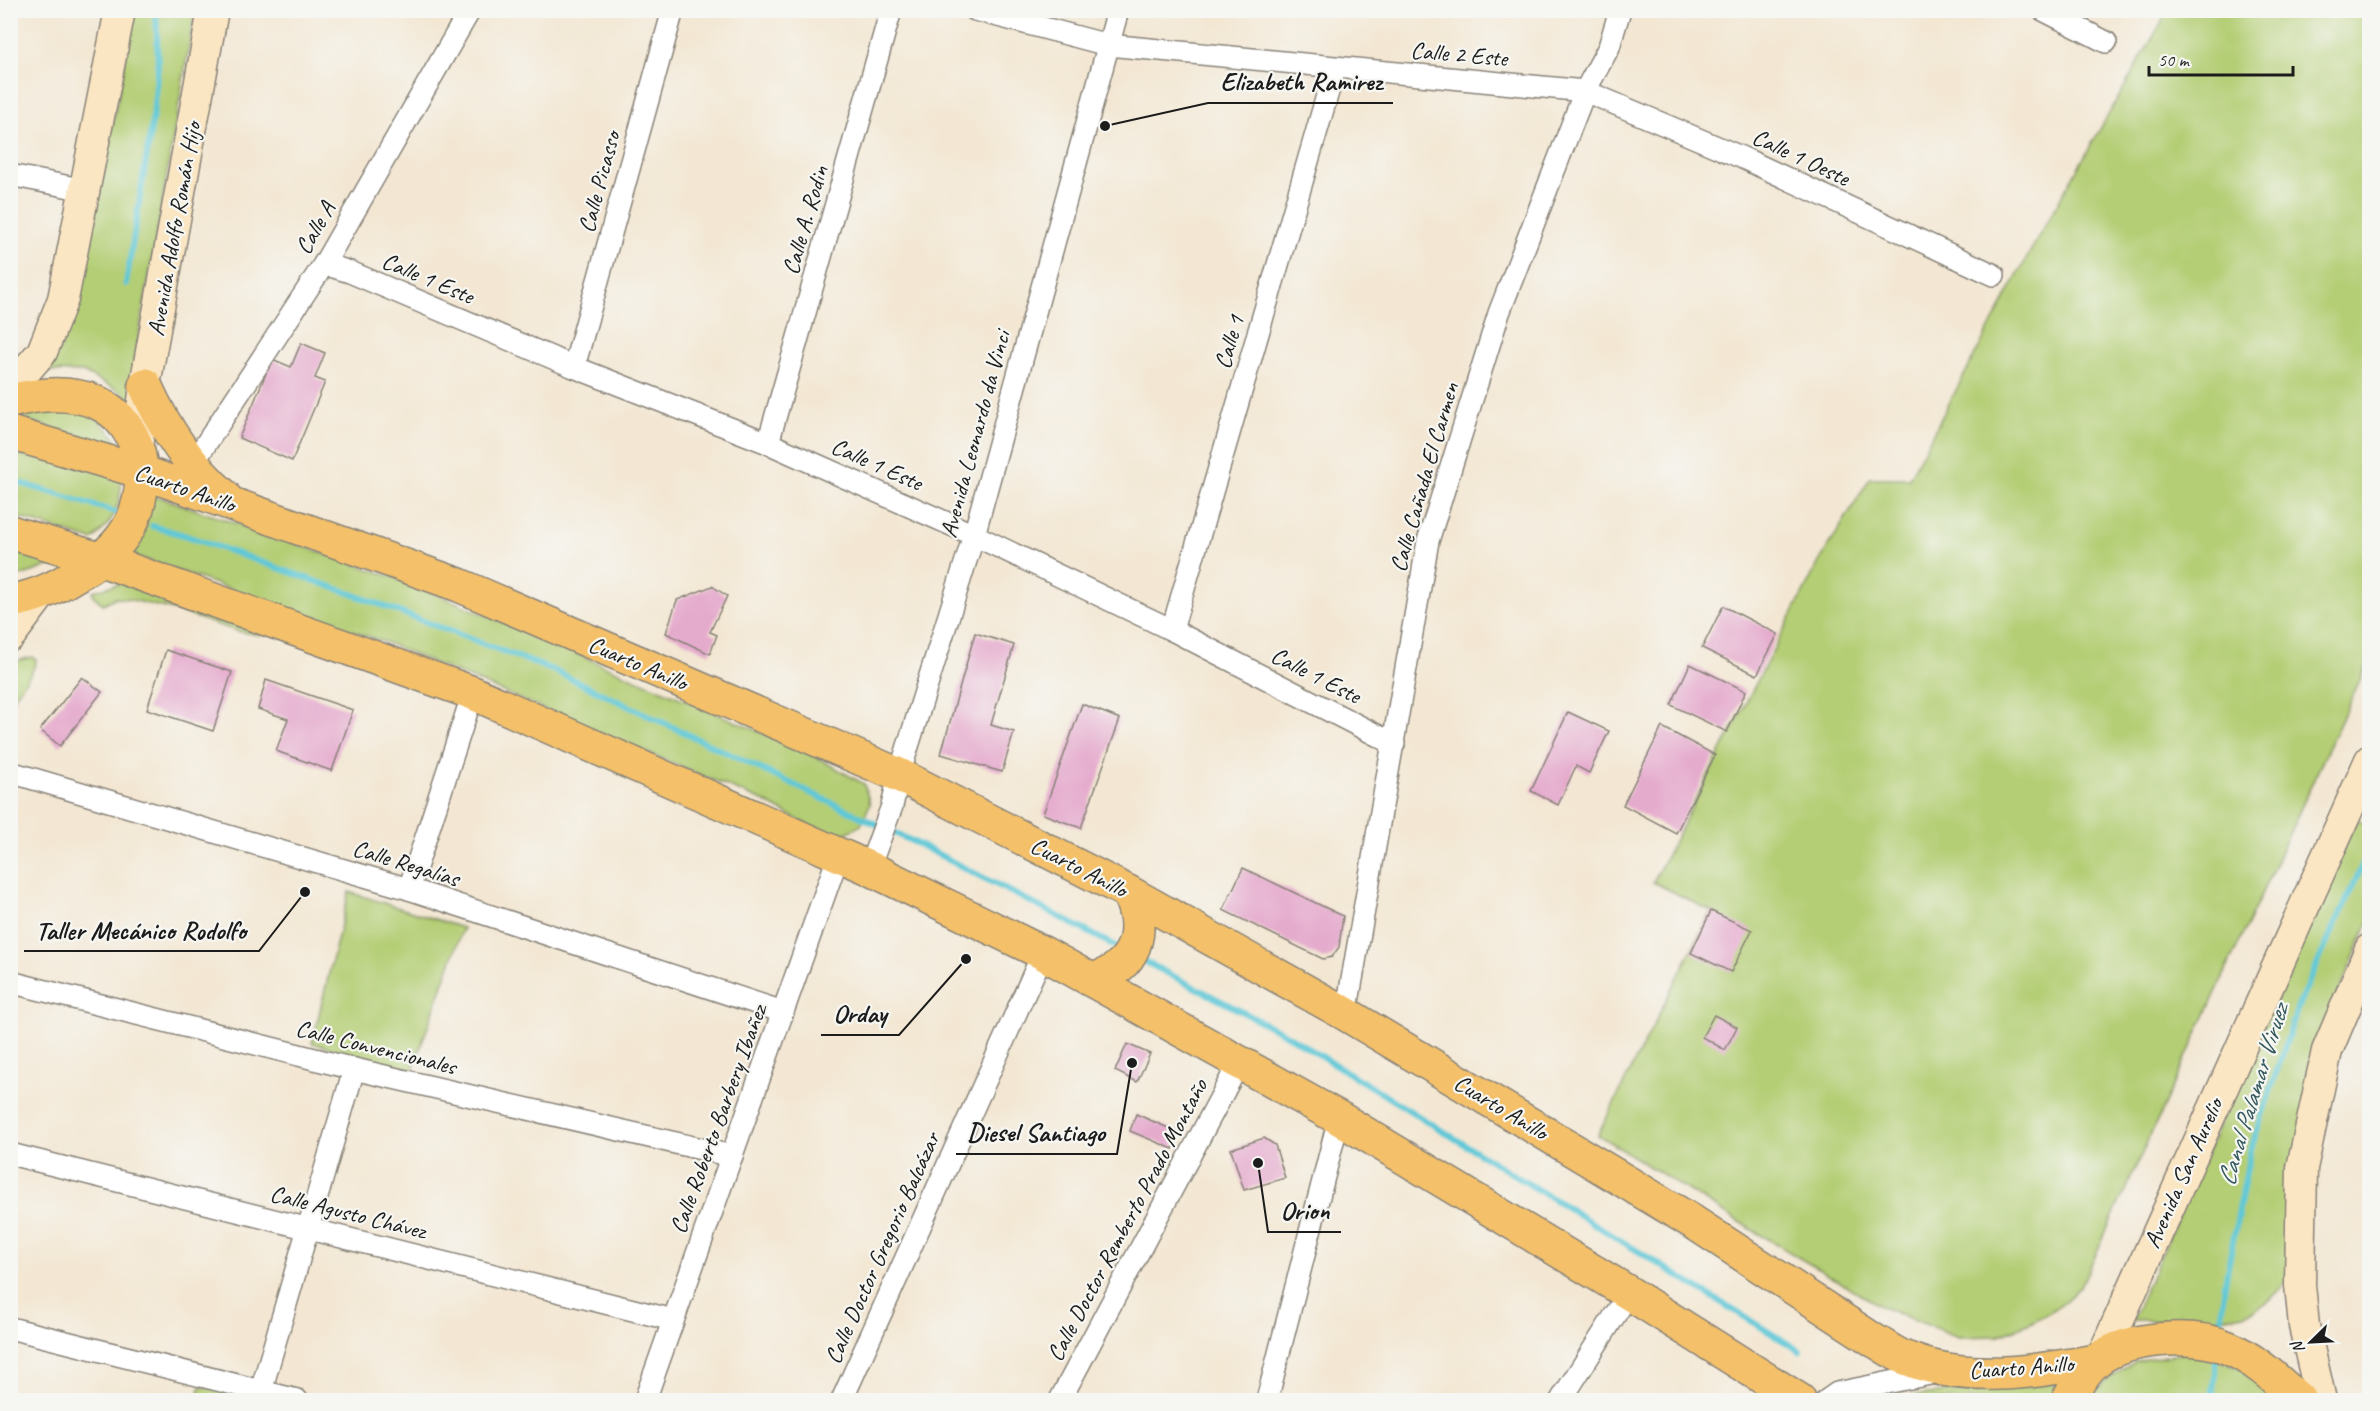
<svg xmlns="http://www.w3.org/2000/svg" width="2380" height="1411" viewBox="0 0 2380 1411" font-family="Caveat,sans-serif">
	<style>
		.green { fill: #b4ce74; stroke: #687548; stroke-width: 1.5 }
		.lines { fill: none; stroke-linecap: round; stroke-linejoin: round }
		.stream { stroke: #5ec8d7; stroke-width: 6 }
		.building { fill: #e5abcd }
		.street-casing { stroke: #888278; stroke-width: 24 }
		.secondary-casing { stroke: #888278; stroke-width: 33 }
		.highway-casing { stroke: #888278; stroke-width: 36 }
		.street { stroke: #fff; stroke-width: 21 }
		.secondary { stroke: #fbe6c3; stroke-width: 30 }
		.highway { stroke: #f4c16a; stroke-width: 33 }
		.labels { text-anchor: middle; stroke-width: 4.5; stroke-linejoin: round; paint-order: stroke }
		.street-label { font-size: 24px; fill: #1c1c1c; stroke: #f6f6f2 }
		.water-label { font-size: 26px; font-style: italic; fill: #33585d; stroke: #f6f6f2 }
		.leader { fill: none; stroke: #1c1c1c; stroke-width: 2 }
		.callout-dot { fill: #1c1c1c; stroke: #f6f6f2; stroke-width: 2 }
		.callout-label { font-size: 26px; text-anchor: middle; font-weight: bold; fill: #1c1c1c; stroke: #f6f6f2; stroke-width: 4.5; stroke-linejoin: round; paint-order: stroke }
	</style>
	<rect width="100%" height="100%" fill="#f6f6f2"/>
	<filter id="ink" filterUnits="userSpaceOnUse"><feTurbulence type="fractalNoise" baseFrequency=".0167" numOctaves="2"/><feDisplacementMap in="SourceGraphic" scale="12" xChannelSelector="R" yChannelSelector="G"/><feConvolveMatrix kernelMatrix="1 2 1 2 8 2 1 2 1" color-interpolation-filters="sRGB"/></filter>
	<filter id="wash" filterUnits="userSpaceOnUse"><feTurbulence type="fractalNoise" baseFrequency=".008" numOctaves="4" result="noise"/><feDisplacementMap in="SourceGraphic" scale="24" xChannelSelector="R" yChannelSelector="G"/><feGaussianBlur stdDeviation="1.35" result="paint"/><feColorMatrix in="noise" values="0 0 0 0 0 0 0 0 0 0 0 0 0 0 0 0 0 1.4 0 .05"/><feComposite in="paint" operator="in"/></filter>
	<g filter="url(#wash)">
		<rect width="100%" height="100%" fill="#f3e7d3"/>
		<g class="green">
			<path d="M 135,11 L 195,11 L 136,352 L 131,403 L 123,393 L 83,372 L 40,371 L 61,348 L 72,317 L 85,265 Z"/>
			<path d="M 2168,11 L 2369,11 L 2369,660 L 2081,1286 L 2060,1306 L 2032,1322 L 1998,1336 L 1958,1337 L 1882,1307 L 1754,1231 L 1598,1135 L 1711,911 L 1653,882 L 1819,562 L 1870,478 L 1909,478 L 2036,241 Z"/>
			<path d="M 84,406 L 116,438 L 118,449 L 11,415 Z"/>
			<path d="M 10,446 L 121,478 C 122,504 113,524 92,540 L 11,515 Z"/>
			<path d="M 153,495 L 410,583 L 807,752 L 864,784 L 870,804 L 861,825 L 841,836 L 808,825 L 765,802 L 387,643 L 129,554 L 142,539 Z"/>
			<path d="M 11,545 L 60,561 L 38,570 L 11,579 Z"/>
			<path d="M 121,583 L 264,631 L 259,635 L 236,631 L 178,611 L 128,599 L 115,598 L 103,604 L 94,596 L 93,591 Z"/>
			<path d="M 33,657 L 36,660 C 35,673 17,690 11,703 L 11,668 L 19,660 Z"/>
			<path d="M 2357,819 L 2369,827 L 2369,920 L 2316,1047 L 2289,1277 C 2279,1290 2270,1301 2256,1309 C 2233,1322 2161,1320 2132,1320 Z"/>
			<path d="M 349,892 L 463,928 L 412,1071 L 312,1043 Z"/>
			<path d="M 2185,1353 L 2224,1361 L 2251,1373 L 2278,1400 L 2089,1400 L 2103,1383 L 2136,1361 Z"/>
			<path d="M 2057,1384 L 2049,1400 L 1866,1400 L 2003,1387 Z"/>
			<path d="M 201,1386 L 256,1400 L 204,1400 L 199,1391 Z"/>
		</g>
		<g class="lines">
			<g class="stream">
				<path d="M 126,284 L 153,116 L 158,66 L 156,10"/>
				<path d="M 10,480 L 119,513"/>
				<path d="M 152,526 L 184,535 L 352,594 L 555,671 L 920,845 L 1121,949"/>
				<path d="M 1138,958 L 1287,1035 L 1800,1351"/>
				<path d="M 2219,1334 L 2225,1283 L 2250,1152 L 2299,1004 L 2370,849"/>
				<path d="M 2212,1400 L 2217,1353"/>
			</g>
		</g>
		<g id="blocks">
			<g class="building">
				<path d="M 301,343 L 325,353 L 315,378 L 325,382 L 292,461 L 239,438 L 272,359 L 291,367 Z"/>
				<path d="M 712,586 L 727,596 L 710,632 L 717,635 L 710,654 L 666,633 L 677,600 Z"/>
				<path d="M 1723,606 L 1778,634 L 1757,675 L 1702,648 Z"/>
				<path d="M 975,633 L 1014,645 L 991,725 L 1014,732 L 1002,772 L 941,754 Z"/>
				<path d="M 166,650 L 232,672 L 213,731 L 147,709 Z"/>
				<path d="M 1690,664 L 1746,691 L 1727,732 L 1671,705 Z"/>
				<path d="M 82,677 L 102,692 L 60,746 L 40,730 Z"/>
				<path d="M 266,680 L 353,710 L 332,771 L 276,751 L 288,719 L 258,709 Z"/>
				<path d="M 1082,704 L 1120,719 L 1081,828 L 1043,814 Z"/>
				<path d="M 1568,712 L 1609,731 L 1589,773 L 1576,766 L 1558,805 L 1531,791 Z"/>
				<path d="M 1662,727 L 1715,755 L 1676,833 L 1623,805 Z"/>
				<path d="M 1243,868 L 1343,916 L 1339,947 L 1332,957 L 1323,959 L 1223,910 Z"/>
				<path d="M 1711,911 L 1752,930 L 1731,972 L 1691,953 Z"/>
				<path d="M 1714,1015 L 1737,1027 L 1725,1050 L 1702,1037 Z"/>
				<path d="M 1127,1044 L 1150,1054 L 1137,1082 L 1115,1071 Z"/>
				<path d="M 1136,1114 L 1180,1133 L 1173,1149 L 1130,1131 Z"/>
				<path d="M 1264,1138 L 1275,1145 L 1285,1178 L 1244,1190 L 1231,1149 Z"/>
			</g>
		</g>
	</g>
	<g filter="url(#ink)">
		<use href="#blocks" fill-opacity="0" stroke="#888278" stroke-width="1.5"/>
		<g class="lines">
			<g class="street-casing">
				<g id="street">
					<path d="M 975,10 L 1108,45 L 1585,91 L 1743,158 L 1994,275"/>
					<path d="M 2043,10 L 2106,42"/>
					<path d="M 10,175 L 85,190"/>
					<path d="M 324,264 L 350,272 L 574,367 L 768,443 L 974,535 L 1172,630 L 1394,744"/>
					<path d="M 574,367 L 673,10"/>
					<path d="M 768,443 L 891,10"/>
					<path d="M 192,465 L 324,264 L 470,10"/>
					<path d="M 1172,630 L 1335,68"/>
					<path d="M 10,772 L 409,889 L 783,1012"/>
					<path d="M 869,868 L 892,806 L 899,775 L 974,535 L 1118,10"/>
					<path d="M 409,889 L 473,693"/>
					<path d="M 10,982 L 354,1069 L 732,1156"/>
					<path d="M 1346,1014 L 1428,541 L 1499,313 L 1585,91 L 1609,47 L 1620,10"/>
					<path d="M 10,1154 L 673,1320"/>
					<path d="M 10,1328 L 297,1400"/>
					<path d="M 261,1391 L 354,1069"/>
					<path d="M 645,1400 L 839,854"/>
					<path d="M 842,1400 L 1043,953"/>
					<path d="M 1060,1400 L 1239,1063"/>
					<path d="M 1267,1400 L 1339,1118"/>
					<path d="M 1561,1400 L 1629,1293"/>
					<path d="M 1827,1400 L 1837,1393 L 1940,1372"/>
				</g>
			</g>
			<g class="secondary-casing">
				<g id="secondary">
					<path d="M 10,389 L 42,352 L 63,299 L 120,10"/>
					<path d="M 137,448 L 145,385 L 213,10"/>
					<path d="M 10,636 L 43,592"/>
					<path d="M 2102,1357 L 2370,760"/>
					<path d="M 2321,1400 L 2304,1326 L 2300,1285 L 2302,1168 L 2327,1051 L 2370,949"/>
				</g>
			</g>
			<g class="highway-casing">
				<g id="highway">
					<path d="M 145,385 C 164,428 188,465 224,496"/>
					<path d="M 10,401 C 38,394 69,391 96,402 C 147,424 154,495 123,536 C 111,553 92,566 74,576 C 55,588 33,598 10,601"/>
					<path d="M 10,433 L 142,472 L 459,585 L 899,775 L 1128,892 L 1346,1014 L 1693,1222 L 1875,1341 C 1886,1347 1896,1355 1908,1359 C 1967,1383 2034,1372 2096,1361"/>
					<path d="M 10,532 L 99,559 L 473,693 L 869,868 L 1043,953 L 1339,1118 L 1629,1293 L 1799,1400"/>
					<path d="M 1092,980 C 1136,967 1147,932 1128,892"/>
					<path d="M 2068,1400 C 2075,1387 2085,1370 2097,1360 C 2127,1337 2192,1333 2226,1347 C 2254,1358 2277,1380 2299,1400"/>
				</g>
			</g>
			<use href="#street" class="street"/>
			<use href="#secondary" class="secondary"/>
			<use href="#highway" class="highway"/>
		</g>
	</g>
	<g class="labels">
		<g class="street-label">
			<text transform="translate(1459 54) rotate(5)" y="8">Calle 2 Este</text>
			<text transform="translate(1801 157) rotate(25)" y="8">Calle 1 Oeste</text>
			<text transform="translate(599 182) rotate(-75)" y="8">Calle Picasso</text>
			<text transform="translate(805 220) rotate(-74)" y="8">Calle A. Rodin</text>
			<text transform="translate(315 228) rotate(-60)" y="8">Calle A</text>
			<text transform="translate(174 229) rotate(-80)" y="8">Avenida Adolfo Román Hijo</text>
			<text transform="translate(428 278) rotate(23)" y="8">Calle 1 Este</text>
			<text transform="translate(1229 342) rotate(-74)" y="8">Calle 1</text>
			<text transform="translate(975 434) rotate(-75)" y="8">Avenida Leonardo da Vinci</text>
			<text transform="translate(877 464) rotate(24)" y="8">Calle 1 Este</text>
			<text transform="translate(1424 477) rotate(-74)" y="8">Calle Cañada El Carmen</text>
			<text transform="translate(185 488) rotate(19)" y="8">Cuarto Anillo</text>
			<text transform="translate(638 663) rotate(23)" y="8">Cuarto Anillo</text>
			<text transform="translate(1316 675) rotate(27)" y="8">Calle 1 Este</text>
			<text transform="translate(406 863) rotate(17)" y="8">Calle Regalías</text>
			<text transform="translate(1079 867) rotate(27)" y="8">Cuarto Anillo</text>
			<text transform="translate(376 1047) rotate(14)" y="8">Calle Convencionales</text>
			<text transform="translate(1501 1107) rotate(31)" y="8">Cuarto Anillo</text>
			<text transform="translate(718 1119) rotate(-70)" y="8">Calle Roberto Barbery Ibañez</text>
			<text transform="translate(2183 1173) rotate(-66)" y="8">Avenida San Aurelio</text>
			<text transform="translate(348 1212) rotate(14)" y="8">Calle Agusto Chávez</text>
			<text transform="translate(1127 1220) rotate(-62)" y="8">Calle Doctor Remberto Prado Montaño</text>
			<text transform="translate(882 1248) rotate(-66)" y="8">Calle Doctor Gregorio Balcázar</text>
			<text transform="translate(2021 1367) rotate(-4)" y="8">Cuarto Anillo</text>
		</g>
		<g class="water-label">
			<text transform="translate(2252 1095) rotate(-73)" y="9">Canal Palamar Viruez</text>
		</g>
	</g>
	<path class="leader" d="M1105 126L1208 103H1393M305 892L259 951H24M966 959L899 1035H821M1132 1063L1117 1154H956M1258 1163L1268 1232H1341"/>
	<g class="callout-dot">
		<circle cx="1105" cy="126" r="6"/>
		<circle cx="305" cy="892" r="6"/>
		<circle cx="966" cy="959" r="6"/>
		<circle cx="1132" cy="1063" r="6"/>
		<circle cx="1258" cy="1163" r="6"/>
	</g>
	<g class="callout-label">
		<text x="1301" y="90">Elizabeth Ramirez</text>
		<text x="141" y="939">Taller Mecánico Rodolfo</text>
		<text x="860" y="1022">Orday</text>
		<text x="1036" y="1141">Diesel Santiago</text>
		<text x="1305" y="1219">Orion</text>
	</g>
	<rect width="2380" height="1411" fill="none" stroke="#f6f6f2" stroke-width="36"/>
	<g transform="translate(2311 1342) rotate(246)" stroke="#f6f6f2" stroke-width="4.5" paint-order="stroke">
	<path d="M0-4.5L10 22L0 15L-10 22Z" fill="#1c1c1c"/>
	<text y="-9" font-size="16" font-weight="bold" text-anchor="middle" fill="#1c1c1c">N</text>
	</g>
	<path d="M2149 66v9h144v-9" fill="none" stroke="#1c1c1c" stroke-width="3"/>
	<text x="2158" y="66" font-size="18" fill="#1c1c1c" stroke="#f6f6f2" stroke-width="4.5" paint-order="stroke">50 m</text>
</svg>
